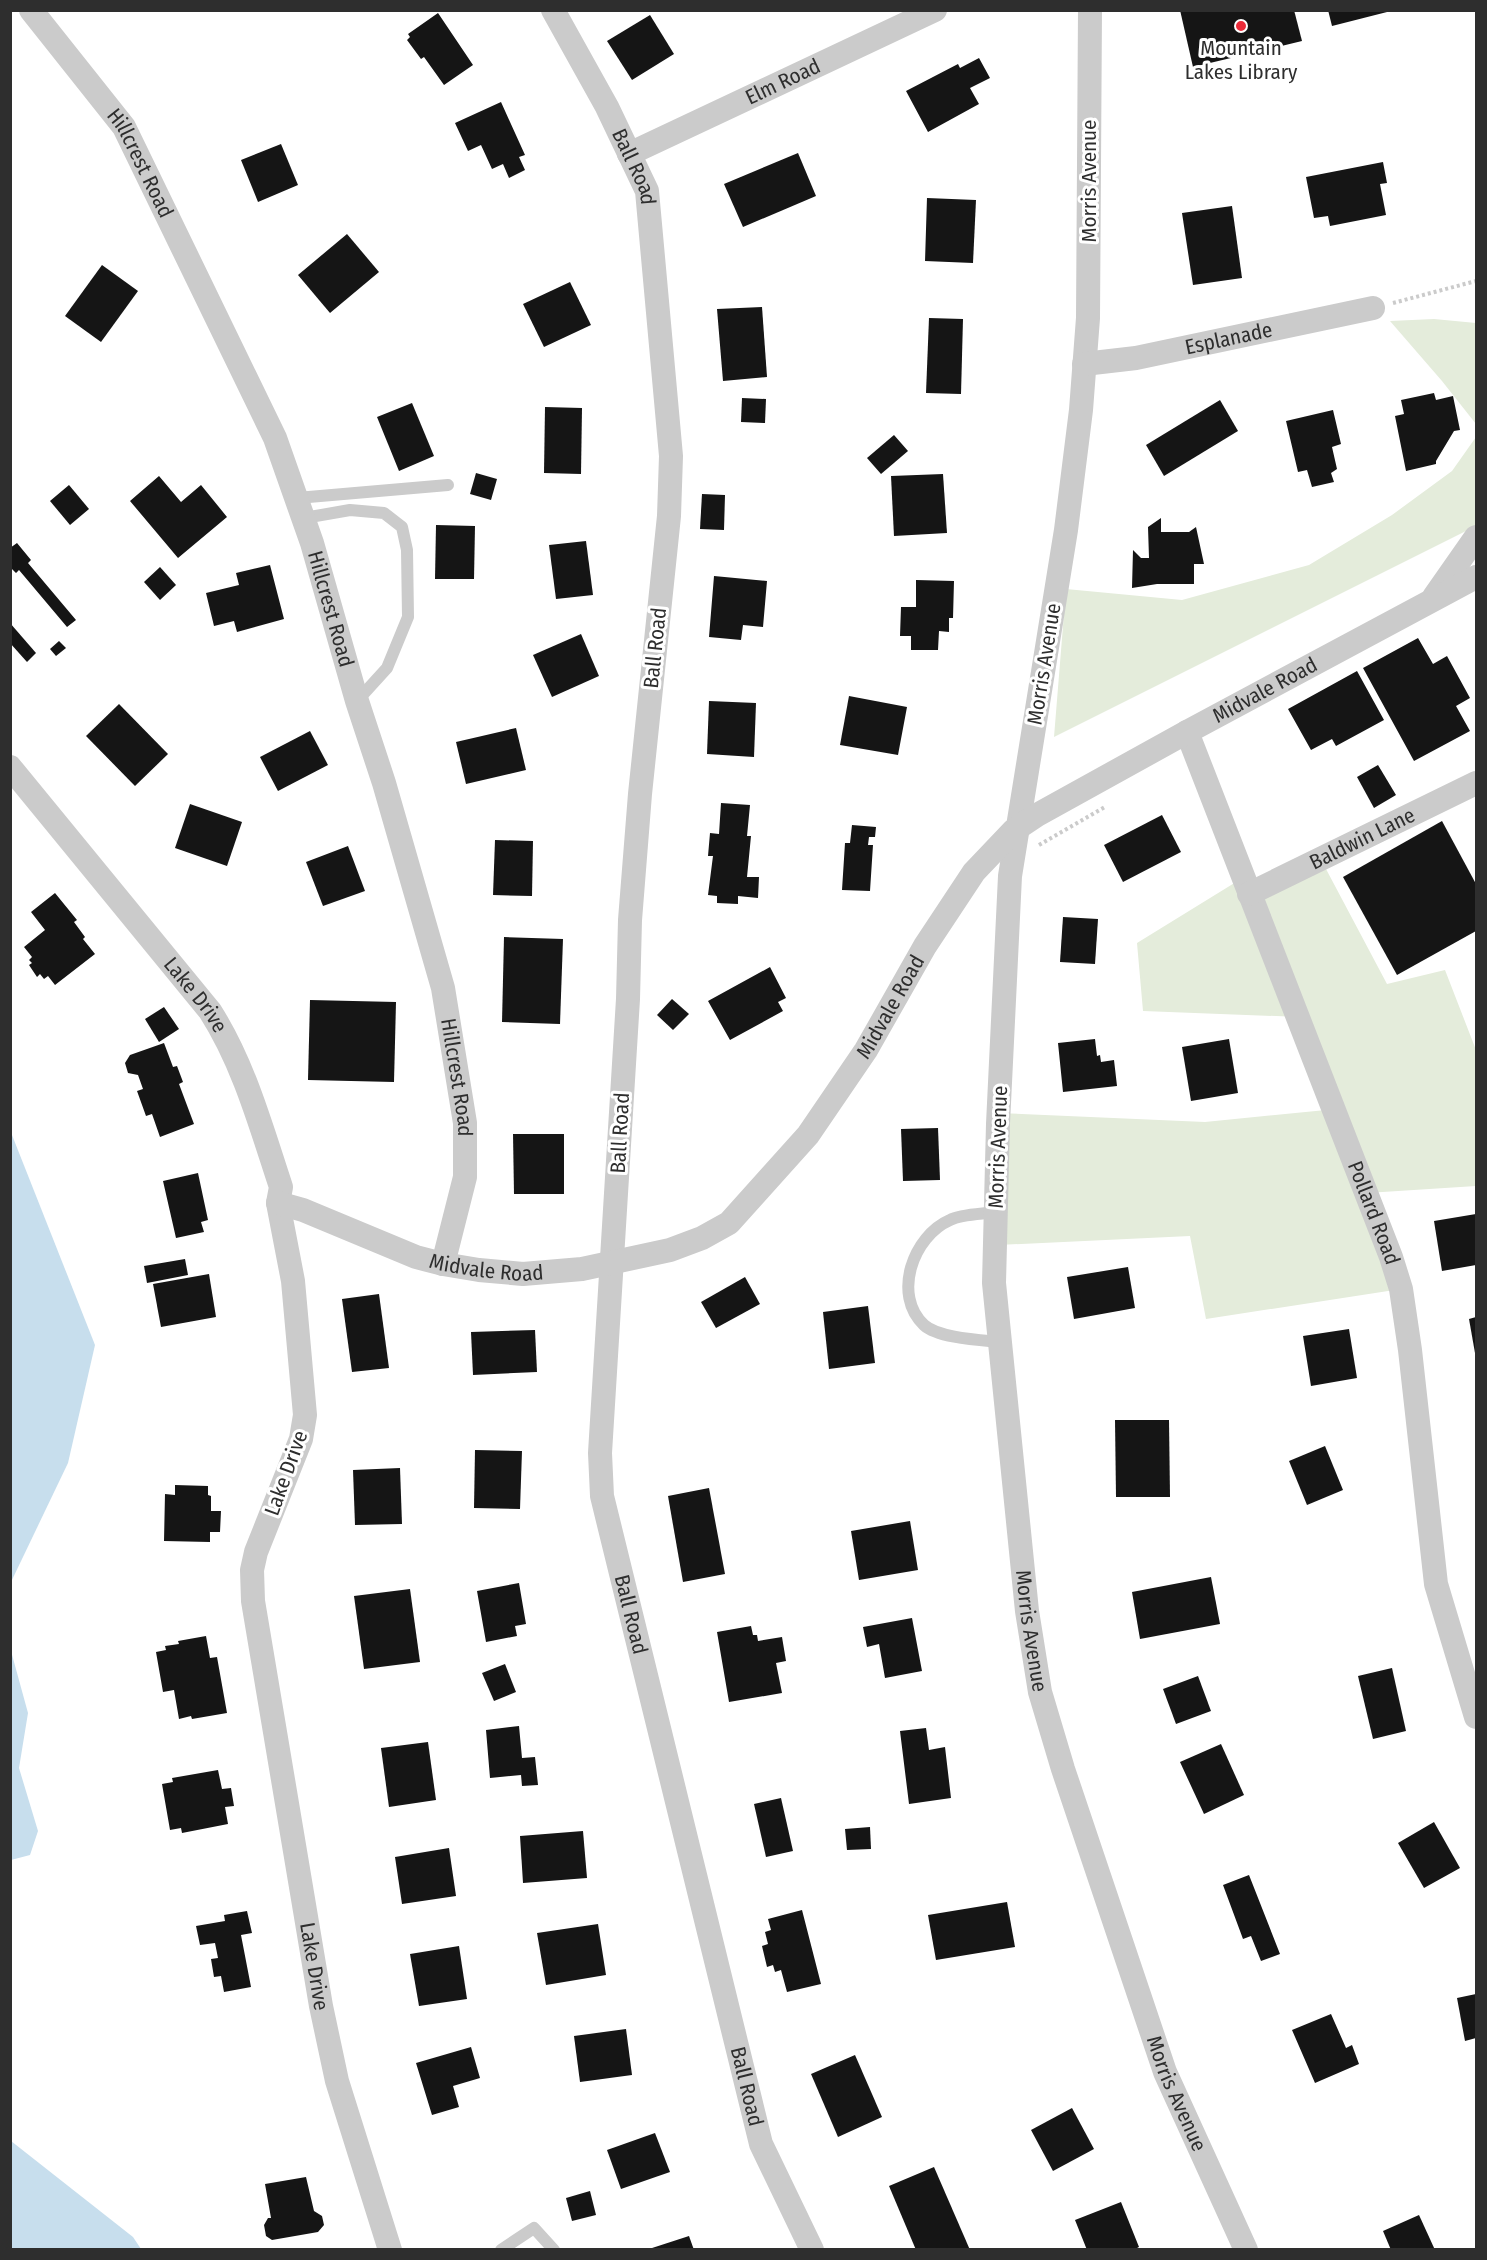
<svg xmlns="http://www.w3.org/2000/svg" width="1487" height="2260" viewBox="0 0 1487 2260" font-family="'Fira Sans Condensed',sans-serif">
	<style>
		.green { fill: #e4ecdb }
		.water { fill: #c7deed }
		.building { fill: #151515 }
		.lines { fill: none; stroke-linecap: round; stroke-linejoin: round }
		.path { stroke: #cbcbcb; stroke-width: 4; stroke-dasharray: 3 3; stroke-linecap: butt }
		.service { stroke: #cbcbcb; stroke-width: 12 }
		.minor { stroke: #cbcbcb; stroke-width: 24 }
		.poi-dot { fill: #eb2a38; stroke: #fff; stroke-width: 2 }
		.labels { text-anchor: middle; stroke-width: 6; stroke-linejoin: round; paint-order: stroke }
		.poi-label { font-size: 21px; fill: #2e2e2e; stroke: #fff }
		.street-label { font-size: 21px; fill: #2e2e2e; stroke: #fff }
	</style>
	<rect width="100%" height="100%" fill="#fff"/>
	<g class="green">
		<path d="M 1434,319 L 1476,323 L 1476,424 L 1442,381 L 1390,321 Z"/>
		<path d="M 1476,437 L 1476,526 L 1054,737 L 1066,589 L 1182,600 L 1309,565 L 1392,515 L 1452,471 Z"/>
		<path d="M 1326,869 L 1387,984 L 1445,970 L 1476,1050 L 1476,1186 L 1367,1193 L 1401,1289 L 1206,1319 L 1190,1236 L 998,1245 L 998,1113 L 1205,1122 L 1336,1109 L 1300,1017 L 1143,1011 L 1137,943 L 1249,874 L 1258,900 Z"/>
	</g>
	<g class="water">
		<path d="M 10,1130 L 95,1345 L 68,1463 L 11,1582 Z"/>
		<path d="M 11,1651 L 28,1713 L 19,1768 L 38,1831 L 30,1855 L 11,1860 Z"/>
		<path d="M 10,2138 L 11,2141 L 133,2237 L 141,2249 L 11,2249 Z"/>
	</g>
	<g class="building">
		<path d="M 1180,10 L 1294,10 L 1302,41 L 1193,67 Z"/>
		<path d="M 1328,10 L 1391,10 L 1391,11 L 1332,26 Z"/>
		<path d="M 438,13 L 473,65 L 444,85 L 424,57 L 421,59 L 407,40 L 410,37 L 408,34 Z"/>
		<path d="M 650,15 L 674,54 L 632,80 L 607,41 Z"/>
		<path d="M 979,58 L 990,78 L 970,88 L 979,104 L 928,132 L 906,91 L 958,64 L 960,68 Z"/>
		<path d="M 501,102 L 525,155 L 519,157 L 525,170 L 509,178 L 503,164 L 492,169 L 481,145 L 468,151 L 455,123 Z"/>
		<path d="M 281,144 L 298,185 L 258,202 L 241,160 Z"/>
		<path d="M 798,153 L 816,196 L 743,227 L 724,184 Z"/>
		<path d="M 1383,162 L 1387,183 L 1380,184 L 1386,215 L 1330,226 L 1328,216 L 1314,218 L 1306,177 Z"/>
		<path d="M 927,198 L 976,200 L 973,263 L 925,261 Z"/>
		<path d="M 1232,206 L 1242,278 L 1193,285 L 1182,213 Z"/>
		<path d="M 347,234 L 379,272 L 330,313 L 298,275 Z"/>
		<path d="M 102,265 L 138,291 L 101,342 L 65,316 Z"/>
		<path d="M 570,282 L 591,325 L 544,347 L 523,304 Z"/>
		<path d="M 762,307 L 767,377 L 723,381 L 717,309 Z"/>
		<path d="M 929,318 L 963,319 L 961,394 L 926,393 Z"/>
		<path d="M 1434,393 L 1436,400 L 1453,396 L 1460,430 L 1454,431 L 1436,461 L 1436,464 L 1406,471 L 1395,416 L 1404,414 L 1401,400 Z"/>
		<path d="M 742,398 L 766,399 L 765,423 L 741,422 Z"/>
		<path d="M 1220,400 L 1238,431 L 1164,476 L 1146,445 Z"/>
		<path d="M 412,403 L 434,456 L 399,471 L 377,417 Z"/>
		<path d="M 545,407 L 582,408 L 581,474 L 544,473 Z"/>
		<path d="M 1333,410 L 1341,444 L 1332,447 L 1337,469 L 1331,473 L 1334,482 L 1312,487 L 1307,470 L 1298,472 L 1286,421 Z"/>
		<path d="M 894,435 L 908,451 L 881,474 L 867,458 Z"/>
		<path d="M 476,473 L 497,479 L 491,500 L 470,494 Z"/>
		<path d="M 943,474 L 947,533 L 894,536 L 891,476 Z"/>
		<path d="M 159,476 L 181,502 L 201,485 L 227,517 L 178,558 L 130,501 Z"/>
		<path d="M 69,485 L 89,509 L 70,525 L 50,501 Z"/>
		<path d="M 702,494 L 725,495 L 724,530 L 700,529 Z"/>
		<path d="M 1161,518 L 1161,532 L 1189,532 L 1196,527 L 1204,564 L 1194,564 L 1194,584 L 1157,584 L 1132,588 L 1133,550 L 1141,558 L 1149,558 L 1148,527 Z"/>
		<path d="M 436,525 L 475,526 L 474,579 L 435,579 Z"/>
		<path d="M 586,541 L 593,595 L 556,599 L 549,545 Z"/>
		<path d="M 17,543 L 31,560 L 28,563 L 76,620 L 67,627 L 19,570 L 16,573 L 10,567 L 10,548 Z"/>
		<path d="M 270,565 L 284,619 L 237,632 L 234,621 L 214,626 L 206,593 L 239,585 L 236,573 Z"/>
		<path d="M 160,567 L 176,585 L 160,600 L 144,582 Z"/>
		<path d="M 714,576 L 767,581 L 763,627 L 743,625 L 741,640 L 709,637 Z"/>
		<path d="M 916,580 L 954,581 L 953,618 L 949,618 L 949,632 L 939,631 L 938,650 L 911,650 L 911,636 L 900,636 L 901,607 L 916,607 Z"/>
		<path d="M 10,623 L 36,653 L 27,662 L 10,643 Z"/>
		<path d="M 581,634 L 599,676 L 552,697 L 533,655 Z"/>
		<path d="M 1418,638 L 1433,664 L 1447,656 L 1470,698 L 1456,706 L 1470,731 L 1414,761 L 1363,668 Z"/>
		<path d="M 59,641 L 66,648 L 56,656 L 50,649 Z"/>
		<path d="M 1357,671 L 1384,720 L 1336,746 L 1332,739 L 1311,750 L 1288,709 Z"/>
		<path d="M 849,696 L 907,707 L 898,755 L 840,745 Z"/>
		<path d="M 709,701 L 756,703 L 754,757 L 707,754 Z"/>
		<path d="M 119,704 L 168,754 L 135,786 L 86,736 Z"/>
		<path d="M 516,728 L 526,770 L 466,784 L 456,742 Z"/>
		<path d="M 310,731 L 328,765 L 278,791 L 260,757 Z"/>
		<path d="M 1378,765 L 1396,795 L 1374,808 L 1357,777 Z"/>
		<path d="M 721,803 L 750,805 L 747,836 L 751,836 L 747,877 L 759,877 L 758,898 L 738,896 L 738,904 L 717,903 L 717,896 L 708,895 L 713,856 L 708,856 L 710,833 L 719,834 Z"/>
		<path d="M 190,804 L 242,822 L 227,866 L 175,848 Z"/>
		<path d="M 1162,815 L 1181,852 L 1123,882 L 1104,845 Z"/>
		<path d="M 1442,821 L 1476,884 L 1476,931 L 1397,975 L 1343,877 Z"/>
		<path d="M 852,825 L 876,827 L 875,837 L 869,837 L 868,845 L 873,845 L 870,891 L 842,890 L 845,843 L 850,843 Z"/>
		<path d="M 495,840 L 533,841 L 532,896 L 493,895 Z"/>
		<path d="M 348,846 L 365,891 L 323,906 L 306,862 Z"/>
		<path d="M 55,893 L 77,920 L 74,922 L 85,937 L 83,939 L 95,954 L 55,985 L 48,976 L 44,979 L 40,974 L 37,977 L 29,965 L 32,963 L 29,960 L 32,957 L 24,947 L 45,930 L 31,912 Z"/>
		<path d="M 1063,917 L 1098,919 L 1095,964 L 1060,962 Z"/>
		<path d="M 504,937 L 563,939 L 560,1024 L 502,1022 Z"/>
		<path d="M 770,967 L 786,998 L 778,1002 L 783,1011 L 730,1040 L 708,1001 Z"/>
		<path d="M 672,999 L 689,1014 L 673,1030 L 657,1015 Z"/>
		<path d="M 310,1000 L 396,1002 L 394,1082 L 308,1080 Z"/>
		<path d="M 164,1007 L 179,1029 L 159,1042 L 145,1019 Z"/>
		<path d="M 1095,1039 L 1097,1056 L 1100,1055 L 1101,1062 L 1114,1060 L 1117,1086 L 1063,1092 L 1058,1043 Z"/>
		<path d="M 1229,1039 L 1238,1093 L 1191,1101 L 1182,1047 Z"/>
		<path d="M 164,1043 L 173,1067 L 177,1066 L 183,1082 L 179,1084 L 194,1124 L 160,1137 L 152,1114 L 146,1116 L 137,1091 L 143,1089 L 138,1075 L 128,1073 L 125,1063 L 130,1055 Z"/>
		<path d="M 938,1128 L 940,1180 L 903,1181 L 901,1129 Z"/>
		<path d="M 513,1134 L 564,1134 L 564,1194 L 514,1194 Z"/>
		<path d="M 198,1173 L 208,1220 L 201,1222 L 204,1232 L 176,1238 L 163,1181 Z"/>
		<path d="M 1476,1214 L 1476,1265 L 1442,1271 L 1434,1221 Z"/>
		<path d="M 185,1259 L 188,1275 L 147,1283 L 144,1266 Z"/>
		<path d="M 1128,1267 L 1135,1308 L 1074,1319 L 1067,1277 Z"/>
		<path d="M 209,1274 L 216,1317 L 161,1327 L 153,1284 Z"/>
		<path d="M 745,1277 L 760,1304 L 716,1328 L 701,1302 Z"/>
		<path d="M 379,1294 L 389,1368 L 352,1372 L 342,1299 Z"/>
		<path d="M 868,1306 L 875,1363 L 829,1369 L 823,1312 Z"/>
		<path d="M 1476,1317 L 1476,1353 L 1475,1353 L 1469,1319 Z"/>
		<path d="M 1349,1329 L 1357,1378 L 1311,1386 L 1303,1336 Z"/>
		<path d="M 535,1330 L 537,1372 L 473,1375 L 471,1332 Z"/>
		<path d="M 1115,1420 L 1169,1420 L 1170,1497 L 1116,1497 Z"/>
		<path d="M 1325,1446 L 1343,1490 L 1307,1505 L 1289,1461 Z"/>
		<path d="M 475,1450 L 522,1451 L 520,1509 L 474,1508 Z"/>
		<path d="M 400,1468 L 402,1524 L 355,1525 L 353,1470 Z"/>
		<path d="M 175,1485 L 208,1486 L 208,1495 L 211,1496 L 211,1511 L 221,1511 L 220,1532 L 210,1532 L 210,1542 L 164,1541 L 165,1494 L 175,1495 Z"/>
		<path d="M 709,1488 L 725,1574 L 683,1582 L 668,1496 Z"/>
		<path d="M 910,1521 L 918,1570 L 859,1580 L 851,1531 Z"/>
		<path d="M 1211,1577 L 1220,1624 L 1140,1639 L 1132,1592 Z"/>
		<path d="M 519,1583 L 526,1624 L 515,1626 L 517,1636 L 486,1642 L 477,1591 Z"/>
		<path d="M 410,1589 L 420,1662 L 364,1669 L 354,1596 Z"/>
		<path d="M 912,1618 L 922,1671 L 885,1678 L 879,1644 L 867,1647 L 863,1627 Z"/>
		<path d="M 751,1626 L 753,1635 L 757,1635 L 758,1641 L 782,1637 L 786,1661 L 776,1663 L 782,1693 L 729,1702 L 717,1632 Z"/>
		<path d="M 206,1636 L 210,1658 L 217,1657 L 227,1713 L 192,1719 L 191,1716 L 179,1719 L 174,1690 L 163,1692 L 156,1652 L 166,1650 L 165,1646 L 179,1644 L 178,1641 Z"/>
		<path d="M 505,1664 L 516,1692 L 494,1701 L 482,1673 Z"/>
		<path d="M 1392,1668 L 1406,1731 L 1373,1739 L 1358,1676 Z"/>
		<path d="M 1198,1676 L 1211,1711 L 1176,1724 L 1163,1689 Z"/>
		<path d="M 519,1726 L 522,1758 L 535,1757 L 538,1785 L 522,1786 L 521,1775 L 490,1778 L 486,1730 Z"/>
		<path d="M 926,1728 L 929,1750 L 945,1747 L 951,1798 L 909,1804 L 900,1731 Z"/>
		<path d="M 428,1742 L 436,1800 L 389,1807 L 381,1748 Z"/>
		<path d="M 1221,1744 L 1244,1795 L 1204,1814 L 1180,1762 Z"/>
		<path d="M 218,1770 L 222,1789 L 231,1788 L 234,1806 L 225,1807 L 228,1824 L 182,1833 L 181,1828 L 170,1830 L 162,1784 L 173,1782 L 172,1778 Z"/>
		<path d="M 781,1798 L 793,1851 L 766,1857 L 754,1804 Z"/>
		<path d="M 1434,1822 L 1460,1868 L 1424,1888 L 1398,1843 Z"/>
		<path d="M 870,1827 L 871,1849 L 847,1850 L 845,1829 Z"/>
		<path d="M 583,1831 L 587,1878 L 523,1883 L 520,1836 Z"/>
		<path d="M 449,1848 L 456,1896 L 402,1904 L 395,1857 Z"/>
		<path d="M 1249,1875 L 1280,1954 L 1261,1961 L 1251,1936 L 1243,1939 L 1223,1885 Z"/>
		<path d="M 1007,1902 L 1015,1947 L 936,1960 L 928,1915 Z"/>
		<path d="M 802,1910 L 821,1984 L 787,1992 L 781,1970 L 775,1972 L 773,1965 L 767,1967 L 762,1946 L 768,1944 L 765,1932 L 771,1930 L 768,1919 Z"/>
		<path d="M 247,1911 L 252,1933 L 241,1935 L 251,1987 L 224,1992 L 221,1976 L 214,1977 L 211,1959 L 218,1958 L 215,1943 L 200,1945 L 196,1926 L 225,1921 L 224,1915 Z"/>
		<path d="M 598,1924 L 606,1975 L 546,1985 L 537,1933 Z"/>
		<path d="M 459,1946 L 467,1999 L 419,2006 L 410,1954 Z"/>
		<path d="M 1476,1994 L 1476,2038 L 1465,2041 L 1457,1998 Z"/>
		<path d="M 1331,2014 L 1346,2048 L 1352,2045 L 1359,2064 L 1315,2083 L 1292,2030 Z"/>
		<path d="M 626,2029 L 632,2075 L 580,2082 L 574,2036 Z"/>
		<path d="M 471,2047 L 480,2078 L 453,2086 L 459,2107 L 432,2115 L 416,2063 Z"/>
		<path d="M 855,2055 L 882,2117 L 838,2137 L 811,2074 Z"/>
		<path d="M 1072,2108 L 1094,2149 L 1053,2171 L 1031,2130 Z"/>
		<path d="M 655,2133 L 670,2172 L 621,2189 L 607,2150 Z"/>
		<path d="M 934,2167 L 970,2250 L 916,2250 L 889,2186 Z"/>
		<path d="M 306,2177 L 314,2211 L 322,2216 L 324,2225 L 318,2232 L 272,2240 L 266,2236 L 264,2225 L 268,2218 L 271,2218 L 265,2184 Z"/>
		<path d="M 590,2191 L 596,2215 L 572,2221 L 566,2198 Z"/>
		<path d="M 1121,2202 L 1139,2247 L 1133,2250 L 1087,2250 L 1075,2220 Z"/>
		<path d="M 1419,2215 L 1435,2250 L 1391,2250 L 1383,2231 Z"/>
		<path d="M 689,2236 L 694,2250 L 649,2250 L 649,2249 Z"/>
	</g>
	<g class="lines">
		<g class="path">
			<path d="M 1393,303 L 1476,281"/>
			<path d="M 1039,845 L 1105,807"/>
		</g>
		<g class="service">
			<path d="M 297,498 L 448,485"/>
			<path d="M 304,518 L 350,510 L 384,513 L 402,527 L 407,550 L 408,617 L 387,668 L 357,701"/>
			<path d="M 995,1212 C 983,1214 961,1214 950,1220 C 913,1236 892,1295 924,1325 C 938,1338 980,1340 1000,1342"/>
			<path d="M 501,2250 L 534,2228 L 554,2250"/>
		</g>
		<g class="minor">
			<path id="s1" d="M 31,10 L 124,127 L 275,438 L 312,543 L 357,701 L 384,783 L 443,988 L 465,1123 L 465,1177 L 443,1264"/>
			<path id="s2" d="M 553,10 L 607,107 L 647,191 L 671,456 L 669,516 L 640,794 L 630,920 L 628,999 L 600,1453 L 602,1496 L 761,2144 L 812,2250"/>
			<path id="s3" d="M 1090,10 L 1088,318 L 1081,410 L 1066,530 L 1010,876 L 998,1124 L 994,1283 L 1027,1611 L 1040,1692 L 1063,1769 L 1165,2072 L 1246,2250"/>
			<path id="s4" d="M 629,154 L 935,10"/>
			<path id="s5" d="M 1084,364 L 1136,358 L 1373,308"/>
			<path d="M 1434,597 L 1476,537"/>
			<path id="s6" d="M 1187,732 L 1391,1257 L 1401,1289 L 1410,1350 L 1436,1584 L 1476,1717"/>
			<path id="s7" d="M 10,767 L 210,1011 C 244,1064 261,1127 281,1187 L 278,1203 L 293,1281 L 305,1415 L 301,1439 L 256,1552 L 252,1570 L 253,1601 L 321,2006 L 337,2081 L 390,2250"/>
			<path id="s8" d="M 1249,894 L 1476,783"/>
			<path id="s9" d="M 278,1203 L 303,1210 L 416,1257 L 443,1264 L 479,1270 L 523,1274 L 582,1269 L 670,1250 L 702,1238 L 729,1223 L 808,1135 L 866,1050 L 925,946 L 974,872 L 1013,831 L 1037,815 L 1187,732 L 1476,577"/>
		</g>
	</g>
	<circle class="poi-dot" cx="1241" cy="26" r="6"/>
	<g class="labels">
		<g class="poi-label">
			<text x="1241" y="55">Mountain<tspan x="1241" dy="24">Lakes Library</tspan></text>
		</g>
		<g class="street-label">
			<text dy="7" stroke="none"><textPath href="#s4" startOffset="170">Elm Road</textPath></text>
			<text dy="7" stroke="none"><textPath href="#s1" startOffset="189">Hillcrest Road</textPath></text>
			<text dy="7" stroke="none"><textPath href="#s2" startOffset="177">Ball Road</textPath></text>
			<text transform="translate(1089 181) rotate(-90)" y="7">Morris Avenue</text>
			<text dy="7" stroke="none"><textPath href="#s5" startOffset="147">Esplanade</textPath></text>
			<text dy="7" stroke="none"><textPath href="#s1" startOffset="675">Hillcrest Road</textPath></text>
			<text transform="translate(655 648) rotate(-84)" y="7">Ball Road</text>
			<text transform="translate(1044 664) rotate(-81)" y="7">Morris Avenue</text>
			<text dy="7" stroke="none"><textPath href="#s9" startOffset="1246">Midvale Road</textPath></text>
			<text dy="7" stroke="none"><textPath href="#s8" startOffset="126">Baldwin Lane</textPath></text>
			<text dy="7" stroke="none"><textPath href="#s7" startOffset="294">Lake Drive</textPath></text>
			<text dy="7" stroke="none"><textPath href="#s9" startOffset="742">Midvale Road</textPath></text>
			<text dy="7" stroke="none"><textPath href="#s1" startOffset="1161">Hillcrest Road</textPath></text>
			<text transform="translate(620 1133) rotate(-87)" y="7">Ball Road</text>
			<text transform="translate(998 1147) rotate(-88)" y="7">Morris Avenue</text>
			<text dy="7" stroke="none"><textPath href="#s6" startOffset="516">Pollard Road</textPath></text>
			<text dy="7" stroke="none"><textPath href="#s9" startOffset="220">Midvale Road</textPath></text>
			<text transform="translate(286 1473) rotate(-70)" y="7">Lake Drive</text>
			<text dy="7" stroke="none"><textPath href="#s2" startOffset="1635">Ball Road</textPath></text>
			<text dy="7" stroke="none"><textPath href="#s3" startOffset="1629">Morris Avenue</textPath></text>
			<text dy="7" stroke="none"><textPath href="#s7" startOffset="1302">Lake Drive</textPath></text>
			<text dy="7" stroke="none"><textPath href="#s2" startOffset="2121">Ball Road</textPath></text>
			<text dy="7" stroke="none"><textPath href="#s3" startOffset="2115">Morris Avenue</textPath></text>
		</g>
	</g>
	<rect width="1487" height="2260" fill="none" stroke="#2e2e2e" stroke-width="24"/>
</svg>
